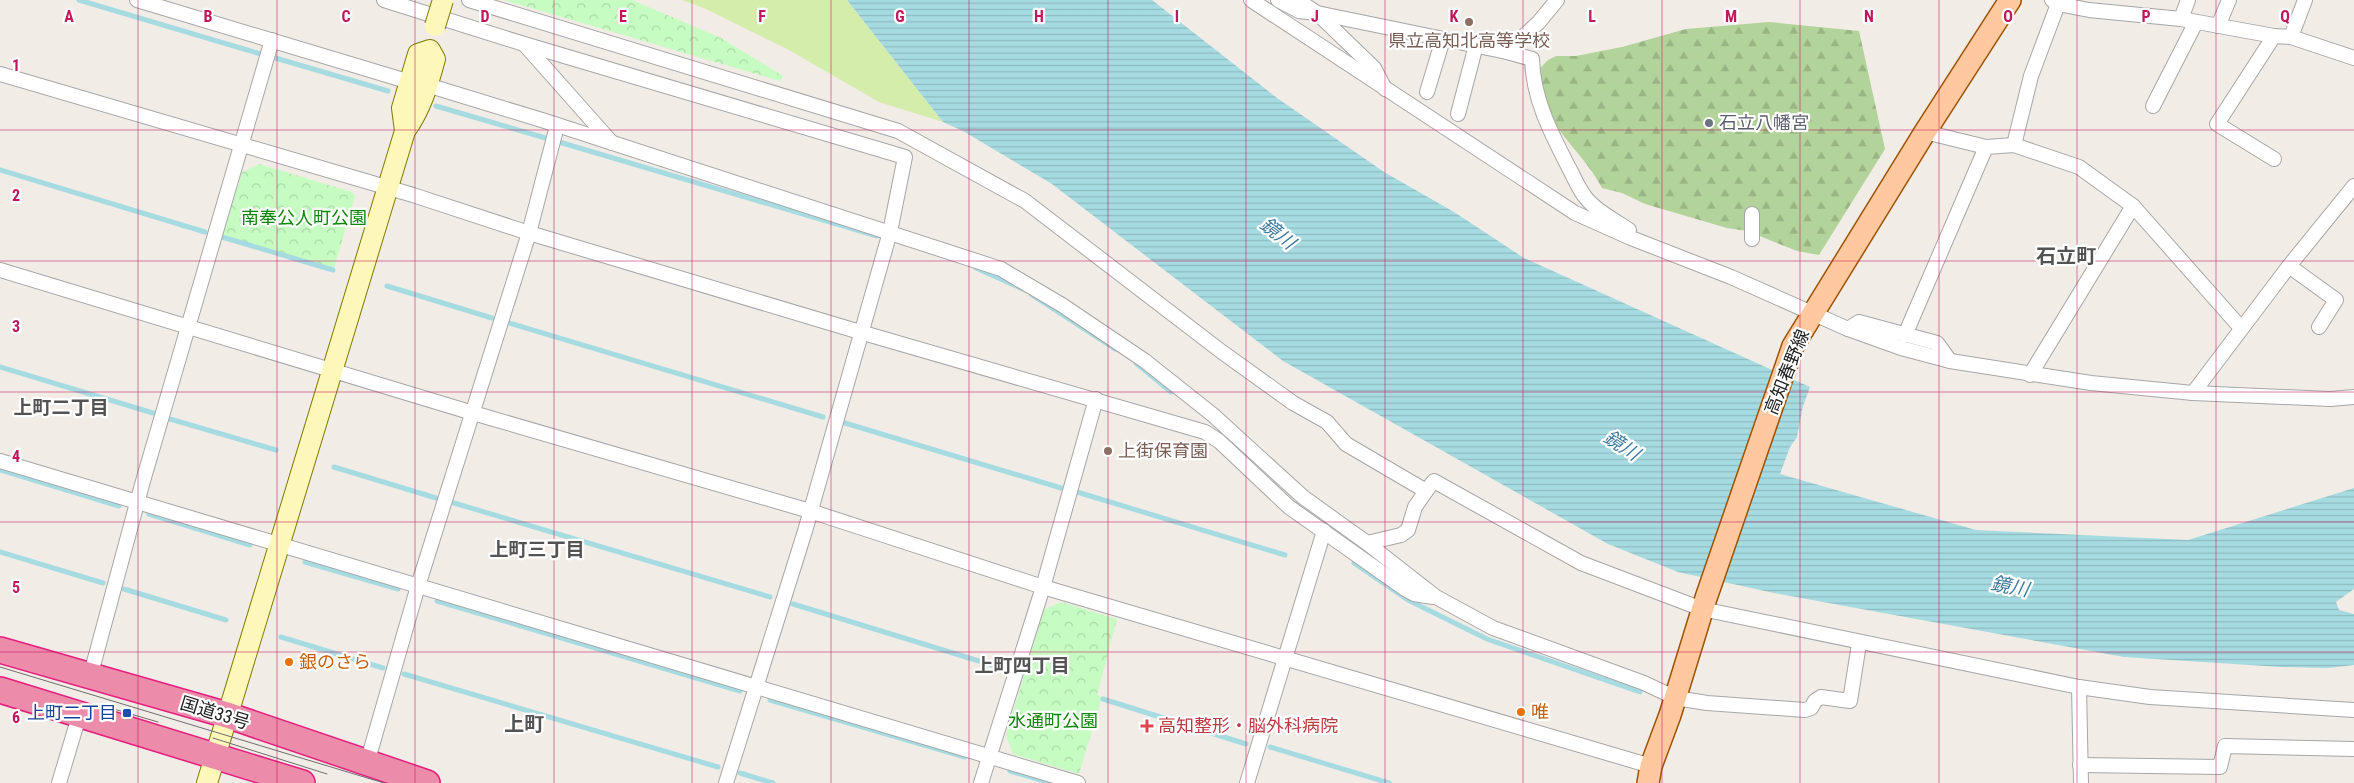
<svg xmlns="http://www.w3.org/2000/svg" width="2354" height="783" viewBox="0 0 2354 783" font-family="'Roboto Condensed','Noto Sans JP',sans-serif">
	<style>
		.grass { fill: #d4edaa }
		.forest { fill: url(#forest-firs) }
		.park { fill: url(#park-crowns) }
		.water { fill: url(#water-rules) }
		.lines { fill: none; stroke-linecap: round; stroke-linejoin: round }
		.stream { stroke: #a5dbe1; stroke-width: 5 }
		.street-casing { stroke: #a7a7a7; stroke-width: 16 }
		.secondary-casing { stroke: #7f7b00; stroke-width: 22 }
		.primary-casing { stroke: #9d5300; stroke-width: 24 }
		.highway-casing { stroke: #e51e7d; stroke-width: 28 }
		.street { stroke: #fff; stroke-width: 14 }
		.secondary { stroke: #fdf7b9; stroke-width: 20 }
		.primary { stroke: #ffc89e; stroke-width: 21 }
		.highway { stroke: #ec8baa; stroke-width: 25 }
		.tram { stroke: #6e6e6e; stroke-width: 1 }
		.secondary-bridge-casing { stroke: #7f7b00; stroke-width: 22; stroke-linecap: butt }
		.secondary-bridge { stroke: #fdf7b9; stroke-width: 20 }
		.grid { fill: none; stroke: #c2185b; stroke-width: 1; stroke-opacity: 0.55 }
		.education-dot { fill: #8d6e63; stroke: #fff; stroke-width: 2 }
		.worship-dot { fill: #6b7280; stroke: #fff; stroke-width: 2 }
		.food-dot { fill: #e8710a; stroke: #fff; stroke-width: 2 }
		.transit-dot { fill: #1a4fb4; stroke: #fff; stroke-width: 2 }
		.health-dot { fill: #e0444e; stroke: #fff; stroke-width: 2 }
		.labels { text-anchor: middle; stroke-width: 4.5; stroke-linejoin: round; paint-order: stroke }
		.education-label { font-size: 18px; fill: #785e54; stroke: #fff }
		.worship-label { font-size: 18px; fill: #5b616d; stroke: #fff; text-anchor: start }
		.park-label { font-size: 18px; fill: #0d8706; stroke: #fff }
		.street-label { font-size: 18px; fill: #202020; stroke: #fff }
		.food-label { font-size: 18px; fill: #c56008; stroke: #fff; text-anchor: start }
		.transit-label { font-size: 18px; fill: #164399; stroke: #fff; text-anchor: end }
		.health-label { font-size: 18px; fill: #be3a42; stroke: #fff; text-anchor: start }
		.water-label { font-size: 19px; font-style: italic; fill: #3e7b9d; stroke: #fff }
		.neighbourhood-label { font-size: 19px; font-weight: bold; fill: #535353; stroke: #fff }
		.quarter-label { font-size: 20px; font-weight: bold; fill: #535353; stroke: #fff }
		.grid-label { font-size: 16px; text-anchor: middle; font-weight: bold; fill: #c2185b; stroke: #fff; stroke-width: 4.5; stroke-linejoin: round; paint-order: stroke }
	</style>
	<defs>
		<pattern id="forest-firs" width="22" height="20" patternUnits="userSpaceOnUse" patternTransform="scale(1.25)"><rect width="22" height="20" fill="#b2d399"/><path d="M5 1l3.5 6h-7zM16 11l3.5 6h-7z" fill="#99b584"/></pattern>
		<pattern id="park-crowns" width="20" height="18" patternUnits="userSpaceOnUse" patternTransform="scale(1.25)"><rect width="20" height="18" fill="#c6fcc2"/><path d="M2 6a3 3 0 1 1 6 0M12 15a3 3 0 1 1 6 0" fill="none" stroke="#aad8a6"/></pattern>
		<pattern id="water-rules" width="6" height="5" patternUnits="userSpaceOnUse" patternTransform="scale(1.25)"><rect width="6" height="5" fill="#a5dbe1"/><path d="M0 2.5h6" fill="none" stroke="#8ebcc1"/></pattern>
	</defs>
	<rect width="100%" height="100%" fill="#f1ece6"/>
	<path class="grass" d="M 682,0 L 847,0 L 943,122 L 879,102 L 789,50 L 706,9 Z"/>
	<path class="forest" d="M 1769,22 L 1859,31 L 1885,149 L 1819,255 L 1797,251 L 1747,231 L 1727,228 L 1645,204 L 1622,193 L 1602,188 C 1588,160 1558,135 1546,108 C 1541,96 1540,82 1539,69 L 1548,60 L 1556,56 L 1576,56 L 1622,47 L 1686,29 Z"/>
	<g class="park">
		<path d="M 504,0 L 632,0 L 721,38 L 783,76 L 780,81 Z"/>
		<path d="M 259,164 L 352,192 L 355,197 L 334,268 L 223,235 L 242,172 Z"/>
		<path d="M 1061,602 L 1117,619 L 1097,695 L 1102,697 L 1079,774 L 1013,754 L 1006,736 L 1044,610 Z"/>
	</g>
	<path class="water" d="M 847,0 L 1152,0 L 1277,98 L 1384,172 L 1454,212 L 1524,258 L 1810,387 L 1803,406 L 1797,437 L 1790,447 L 1780,474 L 1976,530 L 2188,540 L 2354,488 L 2354,589 L 2336,602 L 2339,610 L 2354,614 L 2354,665 L 2328,668 L 2281,667 L 2124,657 L 1774,593 L 1678,572 L 1608,544 L 1283,361 L 1052,184 L 963,131 L 943,122 Z"/>
	<g class="lines">
		<g class="stream">
			<path d="M 79,0 L 264,55"/>
			<path d="M 272,57 L 388,91"/>
			<path d="M 436,106 L 549,139"/>
			<path d="M 559,142 L 877,236"/>
			<path d="M 0,170 L 205,232"/>
			<path d="M 222,237 L 333,270"/>
			<path d="M 976,268 L 1025,290"/>
			<path d="M 387,286 L 492,318"/>
			<path d="M 1032,295 L 1115,349"/>
			<path d="M 506,322 L 823,417"/>
			<path d="M 1136,363 L 1171,392"/>
			<path d="M 0,367 L 153,413"/>
			<path d="M 170,419 L 276,450"/>
			<path d="M 845,423 L 1061,488"/>
			<path d="M 334,467 L 436,498"/>
			<path d="M 0,470 L 119,506"/>
			<path d="M 1077,492 L 1285,555"/>
			<path d="M 454,503 L 770,597"/>
			<path d="M 149,514 L 250,545"/>
			<path d="M 0,552 L 103,583"/>
			<path d="M 305,562 L 398,589"/>
			<path d="M 1354,563 L 1408,600 L 1487,639 L 1640,692"/>
			<path d="M 124,589 L 226,620"/>
			<path d="M 437,601 L 740,691"/>
			<path d="M 793,604 L 1005,669"/>
			<path d="M 281,637 L 383,668"/>
			<path d="M 404,674 L 718,767"/>
			<path d="M 1103,699 L 1246,744"/>
			<path d="M 770,700 L 965,757"/>
			<path d="M 1270,747 L 1389,783"/>
			<path d="M 1010,771 L 1051,783"/>
			<path d="M 740,773 L 773,783"/>
		</g>
		<g class="street-casing">
			<g id="street">
				<path d="M 137,0 L 410,82"/>
				<path d="M 384,0 L 524,44 L 905,157 L 890,232 L 805,531 L 726,783"/>
				<path d="M 469,0 L 898,131 L 1025,201 L 1222,352 L 1293,403 L 1327,422 L 1346,444 L 1426,491 L 1434,481 L 1581,563 L 1702,609 L 2079,687 L 2150,697 L 2354,710"/>
				<path d="M 1251,0 L 1575,213 L 1631,238 L 1731,277 L 1848,329 L 1901,348 L 1950,361 L 2091,383 L 2193,393 L 2330,399 L 2354,397"/>
				<path d="M 1278,0 L 1299,11 L 1317,13 L 1374,68 L 1385,89"/>
				<path d="M 1297,0 L 1317,13 L 1507,52 L 1532,59 C 1533,99 1551,133 1569,168 C 1574,177 1579,190 1586,198 C 1597,212 1615,220 1629,230"/>
				<path d="M 2052,0 L 2058,4 L 2089,10 L 2181,19 L 2274,36 L 2291,37 L 2354,58"/>
				<path d="M 2181,19 L 2188,0"/>
				<path d="M 2218,26 L 2229,0"/>
				<path d="M 2291,37 L 2305,0"/>
				<path d="M 525,45 L 612,143"/>
				<path d="M 1507,52 L 1539,22 L 1557,0"/>
				<path d="M 0,74 L 413,195 L 529,233 L 860,332 L 1205,432 L 1219,441 L 1289,507 L 1405,589 L 1414,594 L 1433,597"/>
				<path d="M 427,85 L 545,121 L 1001,269 L 1062,305 L 1145,361 L 1213,415 L 1303,497 L 1367,543 L 1436,597 L 1493,628 L 1644,683 L 1676,698 L 1707,703 L 1805,710 L 1811,708 L 1815,701 L 1821,697 L 1850,701 L 1859,644"/>
				<path d="M 1427,92 L 1443,39"/>
				<path d="M 2153,106 L 2196,22"/>
				<path d="M 1458,114 L 1476,45"/>
				<path d="M 1925,132 L 1986,147 L 2014,145 L 2079,167 L 2133,206 L 2241,328"/>
				<path d="M 2014,145 L 2031,76 L 2058,4"/>
				<path d="M 2274,159 L 2217,124 L 2274,36"/>
				<path d="M 1752,239 L 1752,214"/>
				<path d="M 2289,266 L 2336,300 L 2319,327"/>
				<path d="M 0,270 L 473,413 L 810,511 L 1043,587 L 1651,766"/>
				<path d="M 1848,329 L 1859,322 L 1937,343 L 1950,361"/>
				<path d="M 1905,335 L 1986,147"/>
				<path d="M 2030,375 L 2133,206"/>
				<path d="M 2193,393 L 2289,266 L 2354,186"/>
				<path d="M 0,461 L 1078,783"/>
				<path d="M 1367,543 L 1401,535 L 1408,530 L 1415,507 L 1426,491"/>
				<path d="M 90,677 L 143,481 L 272,40"/>
				<path d="M 2079,687 L 2081,783"/>
				<path d="M 367,763 L 418,586 L 529,233 L 557,126"/>
				<path d="M 2080,765 L 2220,767 L 2225,746 L 2354,749"/>
				<path d="M 59,783 L 80,713"/>
				<path d="M 981,783 L 1043,587 L 1096,399"/>
				<path d="M 1247,783 L 1324,531"/>
			</g>
		</g>
		<g class="secondary-casing">
			<path id="secondary" d="M 207,783 L 405,131 C 421,109 428,85 435,59 L 430,50 L 418,54 L 402,108 L 405,131"/>
		</g>
		<g class="primary-casing">
			<path id="primary" d="M 1648,783 L 1651,766 L 1670,715 L 1706,598 L 1793,346 L 1925,132 L 2010,0"/>
		</g>
		<g class="highway-casing">
			<g id="highway">
				<path d="M 0,650 L 227,715 L 427,783"/>
				<path d="M 0,690 L 302,783"/>
			</g>
		</g>
		<use href="#street" class="street"/>
		<use href="#secondary" class="secondary"/>
		<use href="#primary" class="primary"/>
		<use href="#highway" class="highway"/>
		<g class="tram">
			<path d="M 0,667 L 384,783"/>
			<path d="M 100,705 L 158,722"/>
			<path d="M 213,738 L 327,774"/>
		</g>
		<g class="secondary-bridge-casing">
			<path id="secondary-bridge" d="M 435,26 L 443,0"/>
		</g>
		<use href="#secondary-bridge" class="secondary-bridge"/>
	</g>
	<path class="grid" d="M 138,0 L 138,783M 277,0 L 277,783M 415,0 L 415,783M 554,0 L 554,783M 692,0 L 692,783M 831,0 L 831,783M 969,0 L 969,783M 1108,0 L 1108,783M 1246,0 L 1246,783M 1385,0 L 1385,783M 1523,0 L 1523,783M 1662,0 L 1662,783M 1800,0 L 1800,783M 1939,0 L 1939,783M 2077,0 L 2077,783M 2216,0 L 2216,783M 0,130 L 2354,130M 0,261 L 2354,261M 0,392 L 2354,392M 0,522 L 2354,522M 0,652 L 2354,652"/>
	<g class="education-dot">
		<circle cx="1469" cy="22" r="5"/>
		<circle cx="1108" cy="451" r="5"/>
	</g>
	<circle class="worship-dot" cx="1709" cy="123" r="5"/>
	<g class="food-dot">
		<circle cx="289" cy="662" r="5"/>
		<circle cx="1521" cy="712" r="5"/>
	</g>
	<rect class="transit-dot" x="122" y="708" width="10" height="10" rx="2.5"/>
	<path class="health-dot" d="M1144.5 718.5h5v5h5v5h-5v5h-5v-5h-5v-5h5z"/>
	<g class="labels">
		<g class="education-label">
			<text x="1469" y="47">県立高知北高等学校</text>
			<text x="1118" y="457" text-anchor="start">上街保育園</text>
		</g>
		<g class="worship-label">
			<text x="1719" y="129">石立八幡宮</text>
		</g>
		<g class="park-label">
			<text x="304" y="224">南奉公人町公園</text>
			<text x="1053" y="727">水通町公園</text>
		</g>
		<g class="street-label">
			<text transform="translate(1787 372) rotate(-68)" y="6">高知春野線</text>
			<text transform="translate(215 713) rotate(17)" y="6">国道33号</text>
		</g>
		<g class="food-label">
			<text x="299" y="668">銀のさら</text>
			<text x="1531" y="718">唯</text>
		</g>
		<g class="transit-label">
			<text x="117" y="719">上町二丁目</text>
		</g>
		<g class="health-label">
			<text x="1158" y="732">高知整形・脳外科病院</text>
		</g>
		<g class="water-label">
			<text transform="translate(1278 233) rotate(38)" y="7">鏡川</text>
			<text transform="translate(1622 445) rotate(33)" y="7">鏡川</text>
			<text transform="translate(2010 586) rotate(11)" y="7">鏡川</text>
		</g>
		<g class="neighbourhood-label">
			<text x="61" y="414">上町二丁目</text>
			<text x="537" y="556">上町三丁目</text>
			<text x="1022" y="672">上町四丁目</text>
		</g>
		<g class="quarter-label">
			<text x="2066" y="263">石立町</text>
			<text x="524" y="731">上町</text>
		</g>
	</g>
	<g class="grid-label">
		<text x="69" y="22">A</text>
		<text x="208" y="22">B</text>
		<text x="346" y="22">C</text>
		<text x="485" y="22">D</text>
		<text x="623" y="22">E</text>
		<text x="762" y="22">F</text>
		<text x="900" y="22">G</text>
		<text x="1039" y="22">H</text>
		<text x="1177" y="22">I</text>
		<text x="1315" y="22">J</text>
		<text x="1454" y="22">K</text>
		<text x="1592" y="22">L</text>
		<text x="1731" y="22">M</text>
		<text x="1869" y="22">N</text>
		<text x="2008" y="22">O</text>
		<text x="2146" y="22">P</text>
		<text x="2285" y="22">Q</text>
		<text x="16" y="71">1</text>
		<text x="16" y="201">2</text>
		<text x="16" y="332">3</text>
		<text x="16" y="462">4</text>
		<text x="16" y="593">5</text>
		<text x="16" y="723">6</text>
	</g>
</svg>
